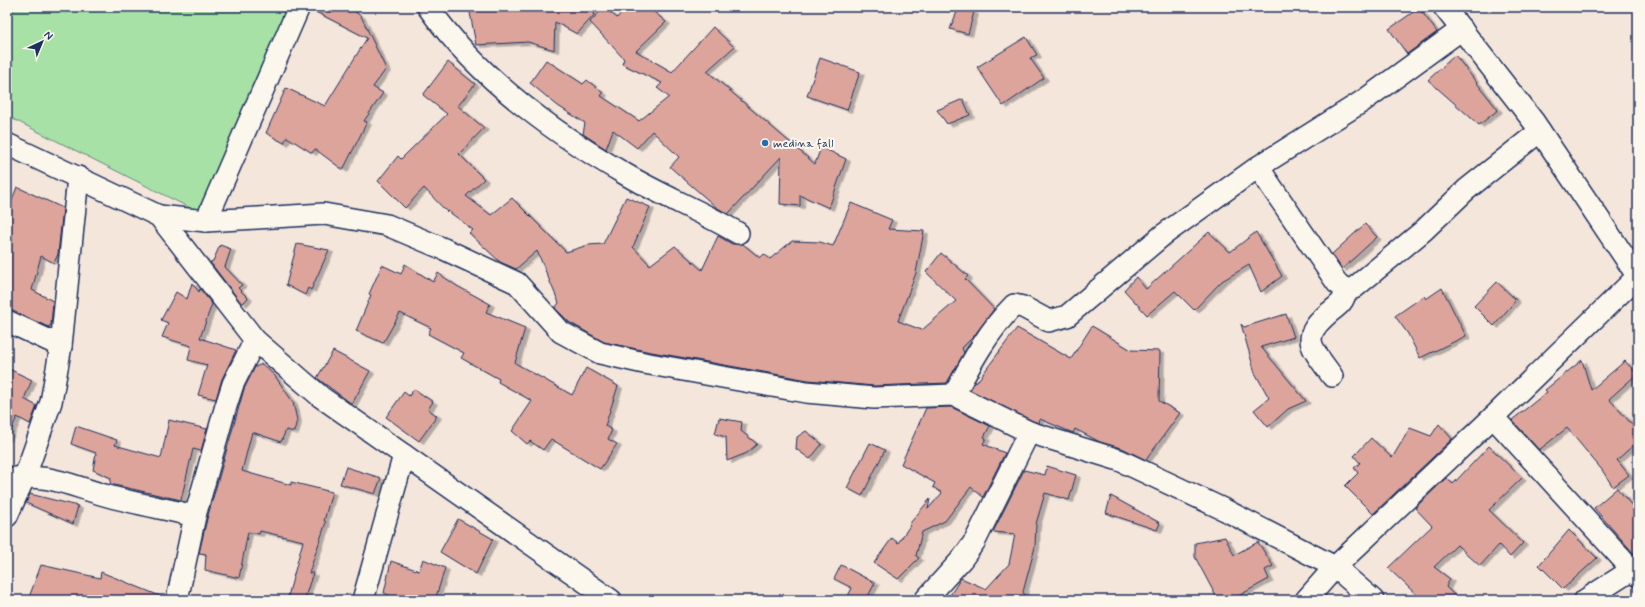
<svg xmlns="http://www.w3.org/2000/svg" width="1645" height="607" viewBox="0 0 1645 607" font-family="Mynerve,sans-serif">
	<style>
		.green { fill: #a8e1a6; stroke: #628882 }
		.building { fill: #dda49b; stroke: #1b2f5e; filter: url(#shadow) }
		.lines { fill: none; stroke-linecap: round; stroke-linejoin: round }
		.minor-casing { stroke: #1b2f5e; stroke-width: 24 }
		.minor { stroke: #fbf7ec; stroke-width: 21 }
		.poi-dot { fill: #1f6fb2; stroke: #fbf7ec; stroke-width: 1.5 }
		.labels { text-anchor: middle; stroke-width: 4; stroke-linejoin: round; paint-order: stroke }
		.poi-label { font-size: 12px; fill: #1b2f5e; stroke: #fbf7ec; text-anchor: start }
	</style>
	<defs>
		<filter id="shadow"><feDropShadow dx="4.5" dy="2.5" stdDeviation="0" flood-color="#0004"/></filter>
	</defs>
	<rect width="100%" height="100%" fill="#f5e6dc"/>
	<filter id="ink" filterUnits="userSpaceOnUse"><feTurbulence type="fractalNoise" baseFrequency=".025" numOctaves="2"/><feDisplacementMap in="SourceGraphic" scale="8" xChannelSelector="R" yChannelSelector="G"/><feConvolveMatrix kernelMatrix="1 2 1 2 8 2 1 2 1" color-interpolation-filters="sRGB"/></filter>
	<g filter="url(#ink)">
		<path class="green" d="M 16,7 L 289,7 L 200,213 L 7,116 L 7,19 Z"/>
		<g class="building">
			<path d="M 311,7 L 348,7 L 361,16 L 386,69 L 373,87 L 383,93 L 364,121 L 367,122 L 343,170 L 315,149 L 312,153 L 287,137 L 284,143 L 266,133 L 286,88 L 325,106 L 367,38 L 310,9 Z"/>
			<path d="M 469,7 L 587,7 L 595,14 L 577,34 L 555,22 L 554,50 L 528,42 L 476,45 Z"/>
			<path d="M 604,7 L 617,18 L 626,7 L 648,7 L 666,22 L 636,51 L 672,72 L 713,27 L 734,47 L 707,71 L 815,164 L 821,147 L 846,159 L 829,208 L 800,195 L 800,206 L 780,204 L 781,157 L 728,214 L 716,207 L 670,167 L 679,157 L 652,131 L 637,148 L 613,130 L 606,149 L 583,134 L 585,123 L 558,106 L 530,83 L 546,60 L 583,84 L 587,80 L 603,93 L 601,96 L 639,121 L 669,97 L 657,88 L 662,83 L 622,64 L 624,59 L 590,22 Z"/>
			<path d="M 959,7 L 974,12 L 968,34 L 950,29 Z"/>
			<path d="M 1419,8 L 1437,32 L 1407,54 L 1389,29 Z"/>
			<path d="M 1026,37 L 1037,55 L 1030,58 L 1044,78 L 1003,106 L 977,67 Z"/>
			<path d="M 1455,55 L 1498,110 L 1479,125 L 1428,80 Z"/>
			<path d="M 820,58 L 860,72 L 847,110 L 807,96 Z"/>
			<path d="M 448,62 L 475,84 L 458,106 L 484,128 L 459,154 L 484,179 L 466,196 L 491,215 L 512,198 L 566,252 L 588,245 L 603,244 L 626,197 L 650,207 L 633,247 L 650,265 L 675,246 L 702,270 L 718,236 L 732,244 L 743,244 L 760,258 L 764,254 L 770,259 L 792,241 L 820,242 L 833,246 L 851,203 L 892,220 L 888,229 L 924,231 L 916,273 L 898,321 L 922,330 L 956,301 L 926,272 L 941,253 L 968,276 L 965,279 L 994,309 L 974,336 L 962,348 L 964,353 L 947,383 L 874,386 L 808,380 L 646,351 L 604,342 L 569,322 L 555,308 L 559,303 L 537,251 L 516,269 L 500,262 L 469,233 L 473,230 L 448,211 L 447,212 L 424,188 L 405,208 L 378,181 L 398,156 L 401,159 L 447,114 L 423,95 Z"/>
			<path d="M 963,99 L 970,115 L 947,124 L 937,110 Z"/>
			<path d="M 17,187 L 63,208 L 58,254 L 54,263 L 41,256 L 32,290 L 53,301 L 51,325 L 48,327 L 7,309 L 7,197 L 12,200 Z"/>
			<path d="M 1365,224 L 1377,237 L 1342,269 L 1332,254 Z"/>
			<path d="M 1209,232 L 1230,252 L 1256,232 L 1282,276 L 1261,292 L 1249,265 L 1222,281 L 1194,310 L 1175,291 L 1147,315 L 1124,290 L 1136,277 L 1146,289 Z"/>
			<path d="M 297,244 L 329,250 L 311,290 L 308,288 L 305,295 L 286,285 Z"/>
			<path d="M 220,245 L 231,249 L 225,267 L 242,285 L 238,288 L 248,298 L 242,304 L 210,262 L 213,261 Z"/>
			<path d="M 405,264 L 433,282 L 438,273 L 457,286 L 490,304 L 486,312 L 525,328 L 515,363 L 572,395 L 586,368 L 618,386 L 605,426 L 612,430 L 608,439 L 617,444 L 600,469 L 551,439 L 543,450 L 530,441 L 527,444 L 512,431 L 532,401 L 498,382 L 499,379 L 461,358 L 464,353 L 428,334 L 431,328 L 400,313 L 383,343 L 356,331 L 371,295 L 369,294 L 382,265 L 401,274 Z"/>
			<path d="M 1497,282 L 1516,300 L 1494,326 L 1474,306 Z"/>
			<path d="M 192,283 L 199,292 L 200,289 L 212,304 L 200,338 L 236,350 L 222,379 L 216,399 L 198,395 L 207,365 L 188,360 L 191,346 L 162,337 L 168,323 L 161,320 L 176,292 L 187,299 Z"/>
			<path d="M 1442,288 L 1466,336 L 1420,358 L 1408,334 L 1395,316 L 1424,296 L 1426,299 Z"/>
			<path d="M 1286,314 L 1294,337 L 1261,347 L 1306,401 L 1288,409 L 1268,427 L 1254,410 L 1269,398 L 1255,373 L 1241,324 L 1244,327 Z"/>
			<path d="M 1092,326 L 1131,350 L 1160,351 L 1159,401 L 1180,413 L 1146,460 L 1124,449 L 1100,442 L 1075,429 L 1073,433 L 1040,419 L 1039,423 L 1033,421 L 970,390 L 975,381 L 976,383 L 1017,328 L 1071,359 Z"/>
			<path d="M 333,351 L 370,371 L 352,404 L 317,378 Z"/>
			<path d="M 1582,360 L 1591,390 L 1625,361 L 1637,374 L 1609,399 L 1638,431 L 1638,441 L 1617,460 L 1629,475 L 1613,487 L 1602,470 L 1567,428 L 1539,450 L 1512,420 L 1547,392 L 1545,390 Z"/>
			<path d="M 262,364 L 275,376 L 293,402 L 297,420 L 294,432 L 286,430 L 281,442 L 252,432 L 242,471 L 291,485 L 291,482 L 332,492 L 324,521 L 326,522 L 309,573 L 313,573 L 304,600 L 287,600 L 303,541 L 260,531 L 259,534 L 248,532 L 239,578 L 205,570 L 206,554 L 199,553 L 207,519 L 244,389 L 255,367 Z"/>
			<path d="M 7,368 L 32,380 L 24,399 L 37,406 L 30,424 L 17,417 L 7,439 Z"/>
			<path d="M 414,389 L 433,402 L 428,409 L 437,416 L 419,441 L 386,417 L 404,392 L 409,396 Z"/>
			<path d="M 951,407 L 990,426 L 984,437 L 986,438 L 983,444 L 1005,453 L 983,497 L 971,487 L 945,521 L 922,532 L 916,556 L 919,558 L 898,579 L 874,563 L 892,538 L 898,543 L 909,527 L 911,522 L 930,499 L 928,509 L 942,493 L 933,487 L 935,483 L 901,464 L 926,408 Z"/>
			<path d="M 719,418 L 742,422 L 741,431 L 757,444 L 747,453 L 727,461 L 726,437 L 715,434 Z"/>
			<path d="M 169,420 L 207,429 L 201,451 L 193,449 L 181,500 L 110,484 L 111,478 L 93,470 L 96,453 L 71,444 L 76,426 L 117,440 L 115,445 L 161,458 Z"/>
			<path d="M 1439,424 L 1452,439 L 1373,514 L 1345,486 L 1358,473 L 1354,468 L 1360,463 L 1354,456 L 1371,438 L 1392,458 L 1410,428 L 1431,436 Z"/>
			<path d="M 806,431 L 822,444 L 810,459 L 796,449 L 797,437 Z"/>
			<path d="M 870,443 L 885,450 L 862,496 L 847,488 Z"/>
			<path d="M 1489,446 L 1522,478 L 1489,510 L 1523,543 L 1510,557 L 1499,545 L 1480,566 L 1457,545 L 1434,567 L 1450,579 L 1446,587 L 1459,600 L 1422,600 L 1388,568 L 1432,526 L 1415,508 L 1446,478 L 1453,484 Z"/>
			<path d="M 1047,466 L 1076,475 L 1069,500 L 1045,493 L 1036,524 L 1035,547 L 1023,592 L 1027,600 L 947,600 L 961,578 L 986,589 L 1009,564 L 1015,534 L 993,532 L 1024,470 L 1045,475 Z"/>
			<path d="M 346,467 L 381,478 L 375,494 L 340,484 Z"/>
			<path d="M 1617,488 L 1638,513 L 1638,554 L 1635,555 L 1594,508 Z"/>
			<path d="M 30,494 L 78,506 L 73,524 L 26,503 Z"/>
			<path d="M 1111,496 L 1160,523 L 1157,530 L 1106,513 Z"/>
			<path d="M 458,519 L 493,539 L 476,574 L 440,552 Z"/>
			<path d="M 1569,530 L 1597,558 L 1563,589 L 1539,565 Z"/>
			<path d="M 1225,537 L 1234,555 L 1258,542 L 1273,566 L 1265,570 L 1269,579 L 1231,600 L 1218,600 L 1195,557 L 1195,543 Z"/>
			<path d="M 423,559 L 445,568 L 435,600 L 400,600 L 384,593 L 391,561 L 419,571 Z"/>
			<path d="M 41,565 L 100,578 L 101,572 L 165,598 L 165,600 L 28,600 Z"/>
			<path d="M 841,565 L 875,583 L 866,600 L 846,600 L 852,588 L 834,579 Z"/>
		</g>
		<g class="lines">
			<g class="minor-casing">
				<g id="minor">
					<path d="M 428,7 C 477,76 552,132 625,174 C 662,196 701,211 738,233"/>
					<path d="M 1444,7 L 1534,122 L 1638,277"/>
					<path d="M 7,144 L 159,216 L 206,221 L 324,214 L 387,225 L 444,249 L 517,283 L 561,332 L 600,353 L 644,363 L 806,392 L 874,398 L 954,395 L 1029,432 L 1119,460 L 1225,510 L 1335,567 L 1373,600"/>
					<path d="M 1258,167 L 1363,101 L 1462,29"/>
					<path d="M 159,216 L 255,340 L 233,384 L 225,409 L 195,516 L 177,600"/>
					<path d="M 206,221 L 299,7"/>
					<path d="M 7,321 L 61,346"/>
					<path d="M 255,340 L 321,397 L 404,455 L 363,600"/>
					<path d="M 1332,376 C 1312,347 1298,339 1330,312 C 1339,305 1344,302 1346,290"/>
					<path d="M 954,395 C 971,363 988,331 1014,305 L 1023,307 L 1049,321 L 1067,316 L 1163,235 L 1258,167 L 1337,283 L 1346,290 L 1354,288 L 1423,231 L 1466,190 L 1540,131"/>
					<path d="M 1493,417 L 1638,576"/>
					<path d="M 404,455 L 611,600"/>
					<path d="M 7,479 C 49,472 70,486 108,496 C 137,504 167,509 195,516"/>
					<path d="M 7,516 L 25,476 L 51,402 L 61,346 L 78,177"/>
					<path d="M 925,600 L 962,559 L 975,541 L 1029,432"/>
					<path d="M 1306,600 L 1335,567 L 1493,417 L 1638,276"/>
					<path d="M 1585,600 L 1638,566"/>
				</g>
			</g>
			<use href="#minor" class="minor"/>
		</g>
	</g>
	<circle class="poi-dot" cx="765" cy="143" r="4"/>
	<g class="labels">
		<g class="poi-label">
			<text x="773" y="147">medina fall</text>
		</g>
	</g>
	<rect width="1645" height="607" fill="none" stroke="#fbf7ec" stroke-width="24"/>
	<rect x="12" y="12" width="1621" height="583" fill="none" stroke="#1b2f5e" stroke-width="1.5" filter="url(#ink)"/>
	<g transform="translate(42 42) rotate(44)" stroke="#fbf7ec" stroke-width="3" paint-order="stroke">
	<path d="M0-3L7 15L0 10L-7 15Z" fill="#1b2f5e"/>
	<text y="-6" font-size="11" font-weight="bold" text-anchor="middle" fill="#1b2f5e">N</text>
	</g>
</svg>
